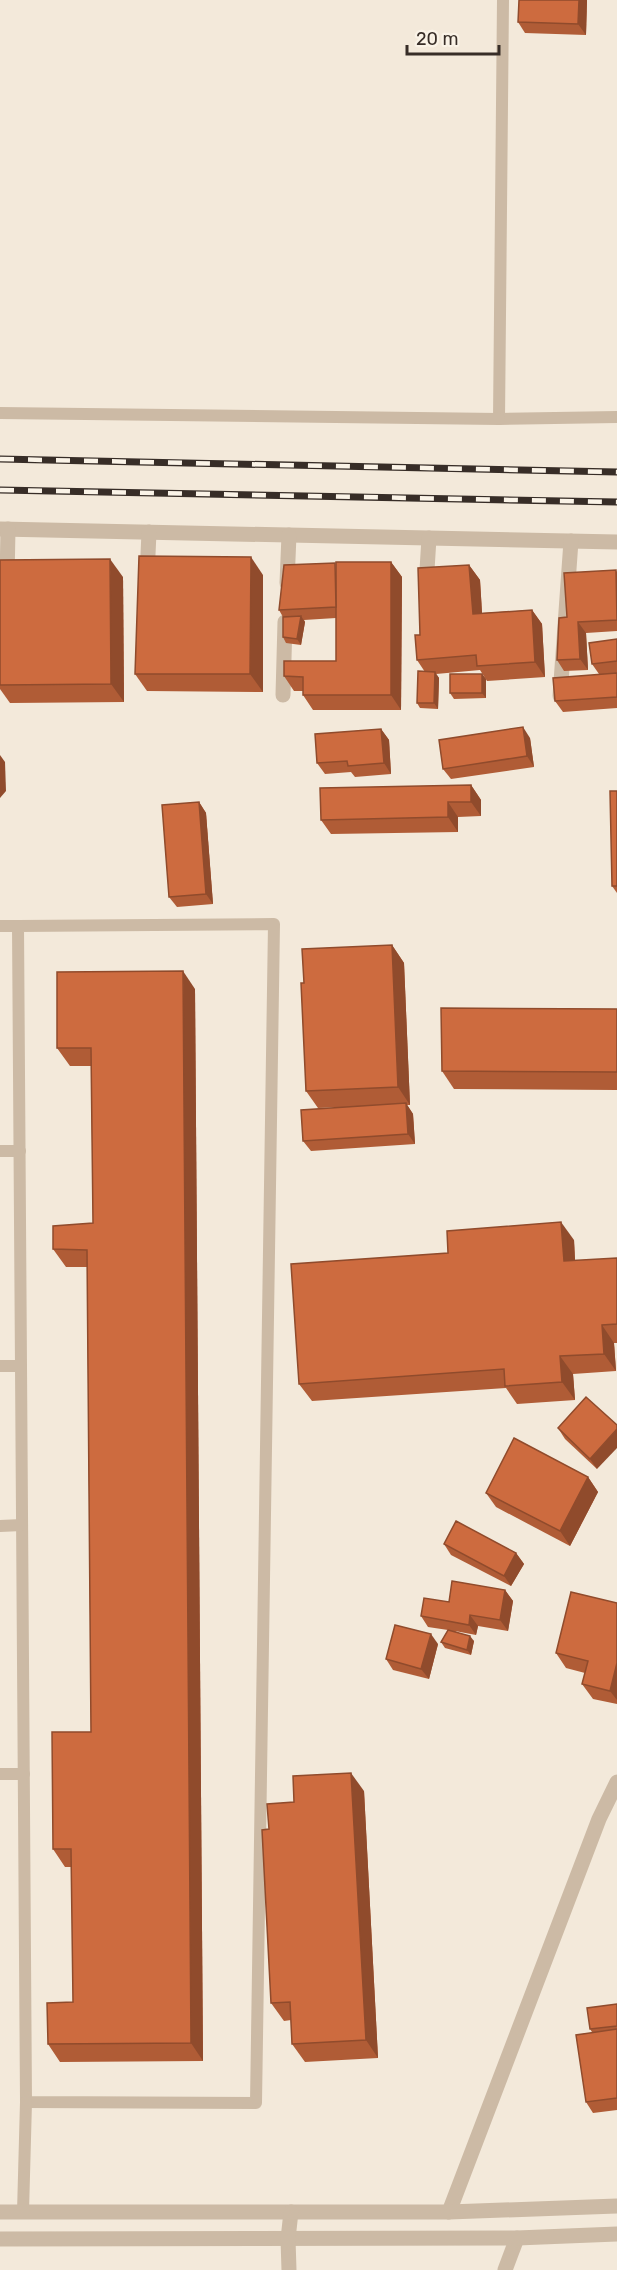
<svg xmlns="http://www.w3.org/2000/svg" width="617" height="2270" viewBox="0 0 617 2270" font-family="Rubik,sans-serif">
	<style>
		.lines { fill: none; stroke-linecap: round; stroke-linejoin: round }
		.service { stroke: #ccbaa5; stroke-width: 12 }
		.minor { stroke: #ccbaa5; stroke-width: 15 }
		.tertiary { stroke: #ccbaa5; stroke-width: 15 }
		.rail-casing { stroke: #372d27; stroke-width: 7 }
		.rail { stroke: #faf3e7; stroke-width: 4.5; stroke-dasharray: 14; stroke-linecap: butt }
		.wall { fill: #b05c36 }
		.shaded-wall { fill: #904b2c }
		.building { fill: #cd6b3f; stroke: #904b2c; stroke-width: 1.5 }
	</style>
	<rect width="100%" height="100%" fill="#f3e9da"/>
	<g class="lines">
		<g class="service">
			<path d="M 503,0 L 499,419 L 617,417"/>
			<path d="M 0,413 L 499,419"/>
			<path d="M 0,926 L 18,926 L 274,924 L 256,2103 L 26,2102 L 18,926"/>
			<path d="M 0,1151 L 20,1151"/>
			<path d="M 0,1366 L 21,1366"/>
			<path d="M 0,1526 L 22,1525"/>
			<path d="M 0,1774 L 24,1774"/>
			<path d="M 23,2212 L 26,2102"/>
		</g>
		<g class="minor">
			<path d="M 0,529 L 617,542"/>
			<path d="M 147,577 L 149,532"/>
			<path d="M 7,580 L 8,529"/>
			<path d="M 287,583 L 289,535"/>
			<path d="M 426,586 L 429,538"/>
			<path d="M 283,695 L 285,622"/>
			<path d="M 560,696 L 571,541"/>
			<path d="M 449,2212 L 599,1819 L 617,1782"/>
			<path d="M 505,2270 L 517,2238"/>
		</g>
		<g class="tertiary">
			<path d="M 0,2212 L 449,2212 L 617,2206"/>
			<path d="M 0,2239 L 517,2238 L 617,2234"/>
			<path d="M 289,2270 L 288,2239 L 291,2212"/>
		</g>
		<g class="rail-casing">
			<g id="rail">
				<path d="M 0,459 L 617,472"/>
				<path d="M 0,490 L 617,502"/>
			</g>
		</g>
		<use href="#rail" class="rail"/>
	</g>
	<g class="wall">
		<path d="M 587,0 L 586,35 L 525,33 L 518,22 Z"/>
		<path d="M 0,560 L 123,577 L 124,702 L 10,703 L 0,689 Z"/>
		<path d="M 391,562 L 402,577 L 401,710 L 313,710 L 303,695 L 303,691 L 294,691 L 284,676 L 336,661 L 336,618 L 304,620 L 305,622 L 301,645 L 286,643 L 283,637 L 283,617 L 279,610 Z"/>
		<path d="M 469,565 L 480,580 L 482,613 L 532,610 L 542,624 L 545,677 L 487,681 L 480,670 L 436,674 L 439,678 L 438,709 L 420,708 L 417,703 L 425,672 L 417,660 L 420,635 Z"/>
		<path d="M 617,571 L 617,631 L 586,633 L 588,670 L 564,671 L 557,660 L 567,617 Z"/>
		<path d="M 263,575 L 263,692 L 147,691 L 135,674 Z"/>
		<path d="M 617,639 L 617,708 L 563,712 L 555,701 L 599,674 L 592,664 Z"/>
		<path d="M 482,674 L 486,679 L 486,698 L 454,699 L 450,693 Z"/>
		<path d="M 381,729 L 389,740 L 391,774 L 355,777 L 351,772 L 325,774 L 317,763 Z"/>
		<path d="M 530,738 L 534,767 L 451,779 L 443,769 Z"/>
		<path d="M 471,785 L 481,800 L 481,816 L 458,817 L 458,832 L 331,834 L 321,820 Z"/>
		<path d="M 617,791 L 617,893 L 612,886 Z"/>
		<path d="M 199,802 L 206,813 L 213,904 L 177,907 L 169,897 Z"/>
		<path d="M 392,945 L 404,963 L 410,1105 L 407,1105 L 413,1114 L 415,1144 L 311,1151 L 303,1141 L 343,1107 L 318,1108 L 306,1091 L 304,983 Z"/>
		<path d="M 195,989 L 203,2061 L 60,2062 L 48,2044 L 73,2002 L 72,1867 L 65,1867 L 53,1849 L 91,1732 L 87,1267 L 66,1267 L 53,1249 L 93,1223 L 91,1066 L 70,1066 L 57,1048 Z"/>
		<path d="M 617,1009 L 617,1090 L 454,1089 L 442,1071 Z"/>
		<path d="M 574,1240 L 575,1261 L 617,1258 L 617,1343 L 614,1343 L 616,1371 L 573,1374 L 575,1400 L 517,1404 L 506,1388 L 312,1401 L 299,1384 L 448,1253 Z"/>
		<path d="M 586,1397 L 597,1469 L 565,1439 L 558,1428 Z"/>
		<path d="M 588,1477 L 598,1492 L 570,1546 L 496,1507 L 486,1493 Z"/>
		<path d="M 444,1544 L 516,1553 L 524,1564 L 511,1586 L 451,1555 Z"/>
		<path d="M 505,1590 L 513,1601 L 508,1631 L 478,1626 L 476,1635 L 455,1631 L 474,1641 L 471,1655 L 445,1648 L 441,1642 L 448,1630 L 428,1627 L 421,1616 L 449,1602 Z"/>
		<path d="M 617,1603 L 617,1704 L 593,1699 L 582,1684 L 585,1673 L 566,1668 L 556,1653 Z"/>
		<path d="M 438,1644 L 429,1679 L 393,1670 L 386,1659 Z"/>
		<path d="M 364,1791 L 378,2058 L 305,2062 L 292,2044 L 291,2020 L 284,2021 L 271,2003 L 269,1829 L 294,1802 Z"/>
		<path d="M 617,2004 L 617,2110 L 593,2113 L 586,2102 L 592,2032 L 590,2029 Z"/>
	</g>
	<g class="shaded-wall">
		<path d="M 579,0 L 587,0 L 586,35 L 578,24 Z"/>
		<path d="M 251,557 L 263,575 L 263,692 L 250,674 Z"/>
		<path d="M 110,559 L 123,577 L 124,702 L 111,684 Z"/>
		<path d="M 391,562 L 402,577 L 401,710 L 391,695 Z"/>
		<path d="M 469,565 L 480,580 L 483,629 L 473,614 Z"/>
		<path d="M 532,610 L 542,624 L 545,677 L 535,662 Z"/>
		<path d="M 301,616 L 305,622 L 301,645 L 297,639 Z"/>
		<path d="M 578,622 L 586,633 L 588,670 L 580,659 Z"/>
		<path d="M 435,672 L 439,678 L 438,709 L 434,703 Z"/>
		<path d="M 482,674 L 486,679 L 486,698 L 482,693 Z"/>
		<path d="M 523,727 L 530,738 L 534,767 L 527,756 Z"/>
		<path d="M 381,729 L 389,740 L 391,774 L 384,763 Z"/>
		<path d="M 0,755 L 5,762 L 6,791 L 0,798 Z"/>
		<path d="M 471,785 L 481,800 L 481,816 L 471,802 Z"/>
		<path d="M 199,802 L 206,813 L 213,904 L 206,894 Z"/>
		<path d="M 448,802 L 458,817 L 458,832 L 448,817 Z"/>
		<path d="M 392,945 L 404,963 L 410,1105 L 398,1087 Z"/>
		<path d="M 183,971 L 195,989 L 203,2061 L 191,2043 Z"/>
		<path d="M 406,1103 L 413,1114 L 415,1144 L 408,1134 Z"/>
		<path d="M 561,1222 L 574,1240 L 576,1279 L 564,1261 Z"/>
		<path d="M 602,1325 L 614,1343 L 616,1371 L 604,1354 Z"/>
		<path d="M 560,1356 L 573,1374 L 575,1400 L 562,1382 Z"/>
		<path d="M 617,1429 L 617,1448 L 597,1469 L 590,1459 Z"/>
		<path d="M 588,1477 L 598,1492 L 570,1546 L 560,1531 Z"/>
		<path d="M 516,1553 L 524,1564 L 511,1586 L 504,1576 Z"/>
		<path d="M 505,1590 L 513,1601 L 508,1631 L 500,1620 Z"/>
		<path d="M 470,1615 L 478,1626 L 476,1635 L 469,1625 Z"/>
		<path d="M 431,1634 L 438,1644 L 429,1679 L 421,1669 Z"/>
		<path d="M 470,1636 L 474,1641 L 471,1655 L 467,1650 Z"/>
		<path d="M 617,1663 L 617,1700 L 610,1691 Z"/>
		<path d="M 351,1773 L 364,1791 L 378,2058 L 366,2040 Z"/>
	</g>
	<g class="building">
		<path d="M 519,0 L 579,0 L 578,24 L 518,22 Z"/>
		<path d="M 139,556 L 251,557 L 250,674 L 135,674 Z"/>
		<path d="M 110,559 L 111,684 L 0,685 L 0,560 Z"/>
		<path d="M 336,562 L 391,562 L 391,695 L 303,695 L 303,677 L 284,676 L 284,661 L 336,661 Z"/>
		<path d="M 335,563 L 336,607 L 279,610 L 284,565 Z"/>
		<path d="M 469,565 L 473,614 L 532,610 L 535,662 L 477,666 L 476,655 L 417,660 L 415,635 L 420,635 L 418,568 Z"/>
		<path d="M 616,570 L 617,620 L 578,622 L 580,659 L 557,660 L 559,618 L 567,617 L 564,573 Z"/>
		<path d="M 301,616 L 297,639 L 283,637 L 283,617 Z"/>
		<path d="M 617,639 L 617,661 L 592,664 L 589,643 Z"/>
		<path d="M 418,671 L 435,672 L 434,703 L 417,703 Z"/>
		<path d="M 617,673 L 617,697 L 555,701 L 553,678 Z"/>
		<rect x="450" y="674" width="32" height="19"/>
		<path d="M 523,727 L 527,756 L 443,769 L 439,740 Z"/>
		<path d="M 381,729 L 384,763 L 348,766 L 347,761 L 317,763 L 315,734 Z"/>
		<path d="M 471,785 L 471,802 L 448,802 L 448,817 L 321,820 L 320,788 Z"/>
		<path d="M 610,791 L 617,791 L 617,886 L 612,886 Z"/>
		<path d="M 199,802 L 206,894 L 169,897 L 162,805 Z"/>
		<path d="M 392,945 L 398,1087 L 306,1091 L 301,983 L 304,983 L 302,949 Z"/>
		<path d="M 183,971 L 191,2043 L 48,2044 L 47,2003 L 73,2002 L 71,1849 L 53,1849 L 52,1732 L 91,1732 L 87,1250 L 53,1249 L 53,1226 L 93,1223 L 91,1048 L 57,1048 L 57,972 Z"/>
		<path d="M 441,1008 L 617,1009 L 617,1072 L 442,1071 Z"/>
		<path d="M 406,1103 L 408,1134 L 303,1141 L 301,1110 Z"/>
		<path d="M 561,1222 L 564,1261 L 617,1258 L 617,1324 L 602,1325 L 604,1354 L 560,1356 L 562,1382 L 505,1386 L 504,1369 L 299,1384 L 291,1264 L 448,1253 L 447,1231 Z"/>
		<path d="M 586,1397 L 617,1425 L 617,1429 L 590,1459 L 558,1428 Z"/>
		<path d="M 514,1438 L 588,1477 L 560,1531 L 486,1493 Z"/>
		<path d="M 456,1521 L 516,1553 L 504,1576 L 444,1544 Z"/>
		<path d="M 452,1581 L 505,1590 L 500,1620 L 470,1615 L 469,1625 L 421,1616 L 424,1598 L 449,1602 Z"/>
		<path d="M 571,1592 L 617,1603 L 617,1663 L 610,1691 L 582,1684 L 588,1661 L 556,1653 Z"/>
		<path d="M 395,1625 L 431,1634 L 421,1669 L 386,1659 Z"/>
		<path d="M 448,1630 L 470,1636 L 467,1650 L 441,1642 Z"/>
		<path d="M 351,1773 L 366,2040 L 292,2044 L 290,2002 L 271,2003 L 262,1830 L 269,1829 L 267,1804 L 294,1802 L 293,1776 Z"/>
		<path d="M 617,2004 L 617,2026 L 590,2029 L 587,2008 Z"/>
		<path d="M 617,2029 L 617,2098 L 586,2102 L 576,2035 Z"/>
	</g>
	<path d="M407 45v9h92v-9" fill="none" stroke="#372d27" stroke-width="3"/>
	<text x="416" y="45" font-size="18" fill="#372d27" stroke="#faf3e7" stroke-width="4.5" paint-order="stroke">20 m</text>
</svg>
